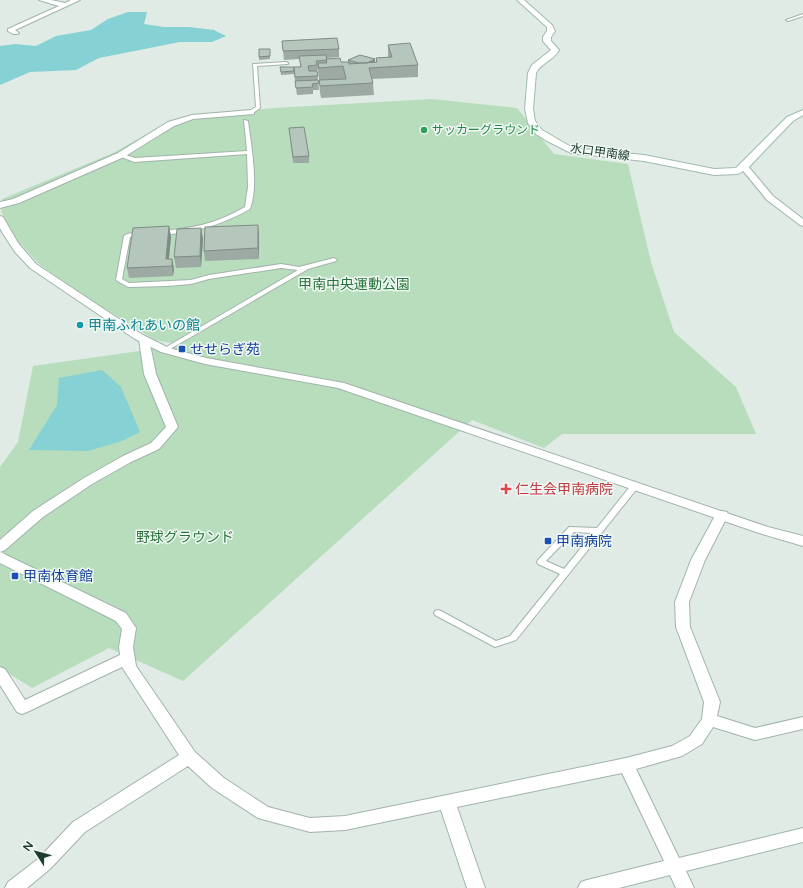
<svg xmlns="http://www.w3.org/2000/svg" width="803" height="888" viewBox="0 0 803 888" font-family="'Varela Round','Noto Sans JP',sans-serif">
<rect width="100%" height="100%" fill="#dfebe4"/>
<path fill="#b7ddbd" d="M432,99L517,108L554,154L628,164L651,262L674,332L736,387L756,434H562L544,448L472,420L183,681L109,648L32,688L0,668V467L18,442L33,366L182,345L155,340L94,302L40,265L15,238L1,211L2,199L113,153L161,126L189,116L274,108Z"/>
<path fill="#85d1d3" d="M128,12H147L144,24L164,27H189L214,30L226,36L212,42H180L99,58L76,70L30,72L0,85V46L16,44L36,46L56,36L91,30L108,19Z
M102,370L121,387L140,432L122,441L88,451L29,450L57,405L59,378Z"/>
<g fill="none" stroke-linecap="round" stroke-linejoin="round">
<defs>
<path id="service" d="M803,14V16L788,21L786,20Z
M286,62L288,63V64L257,66L260,108L253,113H249V111L256,107L253,64Z
M244,120L248,121C251,146 259,185 250,209C227,222 204,230 178,233C172,234 165,235 159,234V232L161,231C195,228 215,224 245,207L248,187L247,154L134,162L119,156V154H123L135,158L247,151Z
M140,232L142,233V235L130,237L122,279L129,283L191,280L209,275L281,264L299,267L334,258L337,260L336,261L308,269L165,352L163,351L162,350L163,349L298,270L281,268L209,279L191,284L167,286L128,287L116,280L124,236L127,234Z
M632,484H635L639,486L516,640L495,647L435,615L434,613L435,611L438,610L441,611L496,641L510,636L560,574L538,564L537,562L538,560L569,527L597,528ZM574,532L593,533L564,569L546,561Z"/>
<path id="minor" d="M39,0H51L65,3L71,0H80L15,30L19,33L17,34H13L8,31V29L59,6Z
M744,164L747,165L773,196L803,219V226L800,225L767,200L740,167Z
M144,336L149,339L156,374L178,427L159,449L131,462L92,484L43,517L5,550L0,552V540L33,511L84,478L123,456L151,443L166,427L144,374L139,339Z
M722,511L727,512L728,515L705,560L689,602L690,627L720,702L717,716L755,728L803,717V729L755,740L713,727L702,744L682,756L636,769L679,858L803,828V842L686,871L694,888H676L670,875L619,888H578L581,882L587,880L664,861L622,773L457,807L485,888H467L441,810L345,830L310,832L258,818L212,788L188,766L85,832L50,869L27,888H5L8,882L38,859L73,822L179,755L122,667L27,712L22,714L17,712L0,685V667L5,669L25,700L120,655L119,647L122,629L116,621L0,563V552L126,613L136,628L133,647L136,666L195,752L224,778L268,807L310,818L345,816L626,758L672,746L690,736L702,719L704,702L676,627L675,602L691,560L717,512Z"/>
<path id="tertiary" d="M251,110H254V114L193,119L174,126L124,157L19,203L0,208V202L13,199L118,153L168,122L192,115Z
M0,216L3,217L18,243L36,264L143,335L169,348L206,358L344,383L768,527L803,536V546L759,533L338,388L205,364L161,352L135,339L30,268L15,252L2,232L0,228Z"/>
<path id="secondary" d="M517,0H524L552,25L555,31L551,37V41L559,50C554,60 541,63 536,73L533,109L535,121L542,130L573,148L644,155L714,169L736,168L787,117L803,110V115L793,121L747,169L738,174L714,175L644,161L571,153L547,141L536,134L528,123L525,109L528,73L532,65L551,50L543,41V37L547,31V27Z"/>
</defs>
<use href="#service" stroke="#a2b3ab" stroke-width="2"/>
<use href="#minor" stroke="#a2b3ab" stroke-width="2"/>
<use href="#tertiary" stroke="#a2b3ab" stroke-width="2"/>
<use href="#secondary" stroke="#a0baae" stroke-width="2"/>
<use href="#service" fill="#fff" fill-rule="evenodd"/>
<use href="#minor" fill="#fff" fill-rule="evenodd"/>
<use href="#tertiary" fill="#fff" fill-rule="evenodd"/>
<use href="#secondary" fill="#fff" fill-rule="evenodd"/>
</g>
<path fill="#9caaa3" d="M282,41L339,49V57L326,58V59L341,62H348V60L376,62V58L388,57V45L418,65V77L372,79L373,83L374,95L321,98L320,92L319,80L344,79L319,80L318,70H317L319,90H313V94L297,95L294,74L281,75L280,67H300V59L284,60Z
M259,49H270V59L259,60Z
M289,128L309,156V163H293Z
M169,226L171,237L169,259H172L174,269L173,276L129,278L127,268Z
M201,228L203,239L201,267L176,268L174,257Z
M259,235V259L205,261L204,251Z"/>
<path fill="#7f8b84" d="M375,59V65L367,63Z
M258,225L259,235V259L258,248Z
M169,226L171,237L168,266L166,259Z
M201,228L203,239L201,267L200,256Z
M172,259L174,269L173,276L172,266Z"/>
<path fill="#b5c6bd" stroke="#7f8b84" d="M337,38L339,49L283,51L282,41Z
M410,43L418,65L369,68L373,83L320,86L319,80L346,79L343,66L319,68L318,63H327L326,59L340,58L341,62H349V64L377,62L376,58L392,57L388,45Z
M259,49H270V56L259,57Z
M326,55L327,60L316,61L317,65L308,66L309,71H317L318,76L295,77L294,67H301L299,56Z
M360,55L375,59L367,63H358L348,60Z
M280,67H294V71L281,72Z
M318,80L319,83L312,84L313,87L296,88L295,81Z
M304,127L309,156L293,157L289,128Z
M258,225V248L204,251L205,227Z
M169,226L166,259H172V266L127,268L133,228Z
M201,228L200,256L174,257L177,229Z"/>
<circle fill="#2e9e5b" stroke="#f0f8f3" stroke-width="1.5" cx="424" cy="130" r="4"/>
<circle fill="#0f9aa8" stroke="#f0f8f3" stroke-width="1.5" cx="80" cy="325" r="4"/>
<g fill="#1a4fb4" stroke="#f0f8f3" stroke-width="1.5">
<rect x="178" y="345" width="8" height="8" rx="2"/>
<rect x="544" y="537" width="8" height="8" rx="2"/>
<rect x="11" y="572" width="8" height="8" rx="2"/>
</g>
<path fill="#e0444e" stroke="#f0f8f3" stroke-width="1.5" d="M504 483h4v4h4v4h-4v4h-4v-4h-4v-4h4z"/>
<g text-anchor="middle" dominant-baseline="central" stroke-width="3" stroke-linejoin="round" paint-order="stroke">
<g font-size="12" fill="#27864d" stroke="#f0f8f3" text-anchor="start">
<text x="432" y="130">サッカーグラウンド</text>
</g>
<g font-size="12" fill="#203c31" stroke="#f0f8f3">
<text transform="translate(600 152) rotate(8)">水口甲南線</text>
</g>
<g font-size="14" fill="#29743c" stroke="#f0f8f3">
<text x="354" y="284">甲南中央運動公園</text>
<text x="185" y="537">野球グラウンド</text>
</g>
<g font-size="14" fill="#0d838f" stroke="#f0f8f3" text-anchor="start">
<text x="88" y="325">甲南ふれあいの館</text>
</g>
<g font-size="14" fill="#164399" stroke="#f0f8f3" text-anchor="start">
<text x="190" y="349">せせらぎ苑</text>
<text x="556" y="541">甲南病院</text>
<text x="23" y="576">甲南体育館</text>
</g>
<g font-size="14" fill="#be3a42" stroke="#f0f8f3" text-anchor="start">
<text x="515" y="489">仁生会甲南病院</text>
</g>
</g>
<g transform="translate(36 852) rotate(306)" stroke="#f0f8f3" stroke-width="3" paint-order="stroke">
<path d="M0-3L7 15L0 10L-7 15Z" fill="#203c31"/>
<text y="-6" font-size="11" font-weight="bold" text-anchor="middle" fill="#203c31">N</text>
</g>
</svg>
